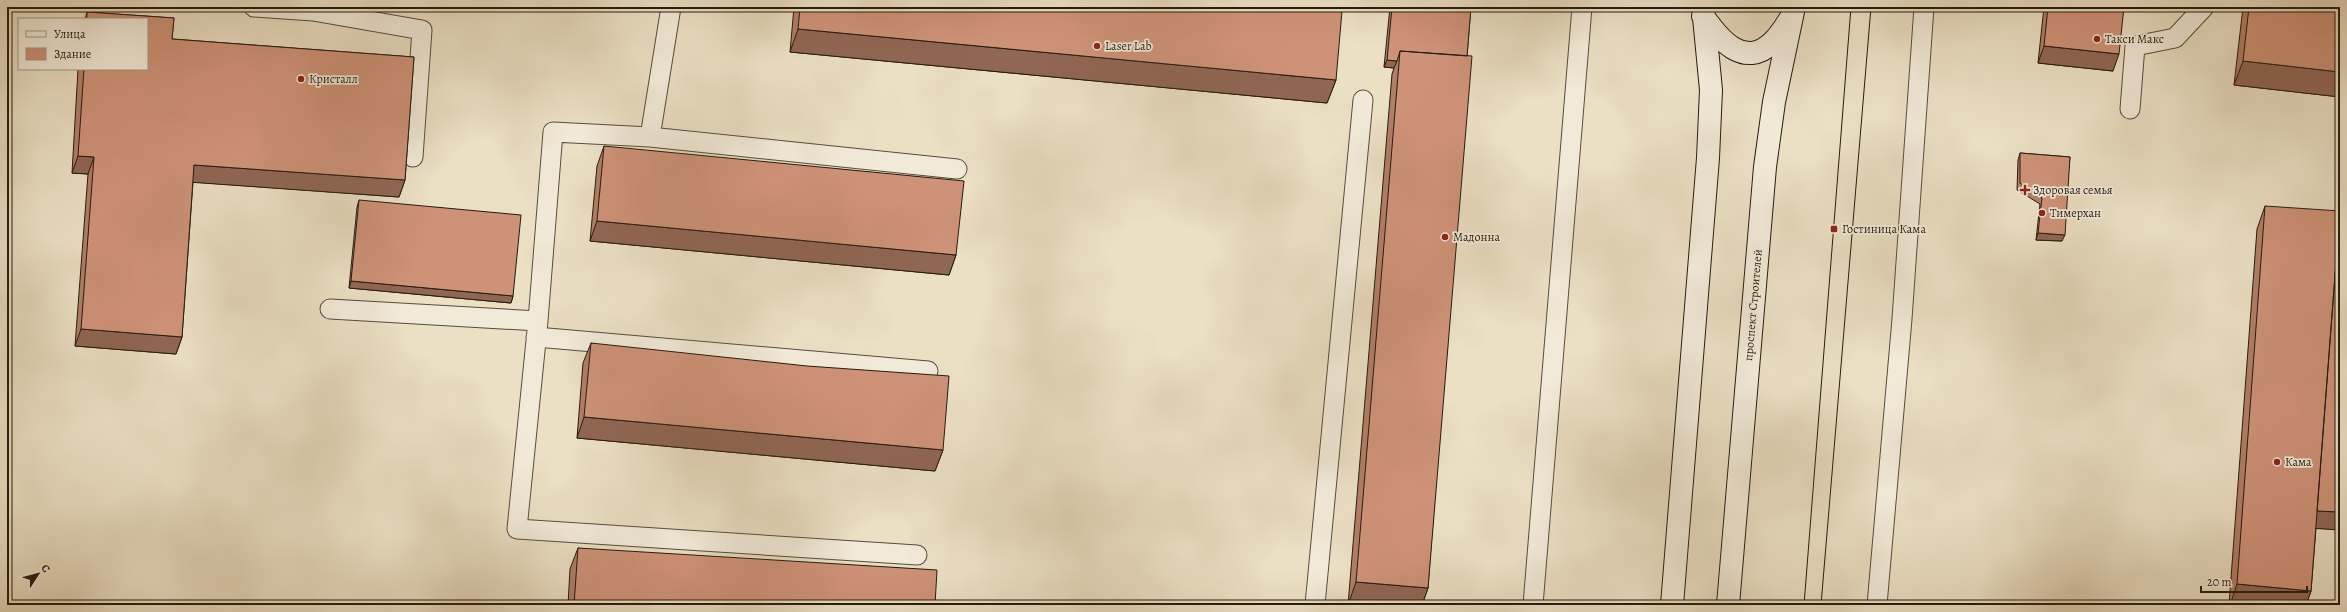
<svg xmlns="http://www.w3.org/2000/svg" width="2347" height="612" viewBox="0 0 2347 612" font-family="Alegreya,serif">
<rect width="100%" height="100%" fill="#ebdfc4"/>
<filter id="stains"><feTurbulence type="fractalNoise" baseFrequency=".005" numOctaves="4"/><feColorMatrix values="0 0 0 0 .2 0 0 0 0 .09 0 0 0 0 .02 0 0 0 .5 -.17"/></filter>
<radialGradient id="worn" r=".72"><stop offset=".6" stop-color="#630" stop-opacity="0"/><stop offset="1" stop-color="#630" stop-opacity=".3"/></radialGradient>
<g fill="none" stroke-linecap="round" stroke-linejoin="round">
<defs>
<path id="lane" d="M254,7L313,11V7
M671,7L650,137L553,132L538,321L517,529L917,555
M313,11L422,30L413,157
M2130,109L2135,46L2175,38L2204,7
M650,137L957,169
M330,309L538,321
M536,337L928,371
M1315,605L1363,100
M1533,605L1582,7
M1877,605L1902,319L1924,7"/>
<path id="secondary" d="M1703,16C1719,39 1744,70 1773,42C1779,36 1785,27 1790,19
M1672,605L1708,158L1711,90L1703,7
M1728,605L1765,167L1774,102L1794,7"/>
</defs>
<use href="#lane" stroke="#574c3c" stroke-width="21"/>
<use href="#secondary" stroke="#261b0f" stroke-width="24"/>
<use href="#lane" stroke="#f2ead9" stroke-width="19"/>
<use href="#secondary" stroke="#f2ead9" stroke-width="22"/>
<path stroke="#261b0f" stroke-width="1" d="M1804,605L1851,7
M1821,605L1871,7"/>
</g>
<path fill="#b17e67" stroke="#261b0f" d="M794,7H1302L1336,80L1327,103L790,52Z
M1390,7H1471L1467,56L1428,588L1422,605H1348L1392,74L1394,68L1384,67Z
M2044,7H2124L2113,71L2038,63Z
M2243,7H2340V97L2234,85Z
M87,12L174,18L172,39L414,57L405,180L399,197L193,182L182,337L176,354L75,346L88,174L72,173L78,69H147V19H85Z
M604,146L956,255L949,275L590,241L597,166Z
M2020,153L2070,157L2062,241L2036,240L2040,204L2017,190L2018,160Z
M359,200L513,296L511,303L349,288L357,207Z
M2265,206L2338,236L2340,530L2316,528L2311,591L2306,605H2229L2257,229Z
M591,343L943,450L935,471L577,438L583,363Z
M578,548L935,605H568L570,569Z"/>
<path fill="#906654" stroke="#261b0f" d="M598,7H637L636,10Z
M798,29L1336,80L1327,103L790,52Z
M2044,46L2119,54L2113,71L2038,63Z
M1387,60L1397,61L1394,68L1384,67Z
M2243,61L2340,72V97L2234,85Z
M78,156L94,157L88,174L72,173Z
M194,165L405,180L399,197L188,182Z
M597,221L956,255L949,275L590,241Z
M2038,233L2065,235L2062,241L2036,240Z
M351,281L513,296L511,303L349,288Z
M81,329L182,337L176,354L75,346Z
M584,417L943,450L935,471L577,438Z
M2315,511L2340,512V530L2309,528Z
M1356,582L1428,588L1422,605H1348Z
M2237,584L2311,591L2306,605H2230Z"/>
<path fill="#ce9278" stroke="#261b0f" d="M800,7H1302L1342,11L1336,80L798,29Z
M1392,7H1471L1467,56L1400,51L1397,61L1387,60Z
M2048,7H2124L2119,54L2044,46Z
M2249,7H2340V72L2243,61Z
M87,12L174,18L172,39L414,57L405,180L194,165L182,337L81,329L94,157L78,156L84,69H147V19H87Z
M1400,51L1472,56L1428,588L1356,582Z
M604,146L964,181L956,255L597,221Z
M2020,153L2070,157L2065,235L2038,233L2042,198L2020,183Z
M359,200L521,215L513,296L351,281Z
M2265,206L2340,211L2311,591L2237,584Z
M2338,236L2340,237V512L2317,511Z
M591,343L807,366L949,376L943,450L584,417Z
M578,548L937,570L935,605H574Z"/>
<g fill="#8f2418" stroke="#f2ead9" stroke-width="1.5">
<circle cx="2097" cy="39" r="4"/>
<circle cx="1097" cy="46" r="4"/>
<circle cx="301" cy="79" r="4"/>
<path d="M2023 184h4v4h4v4h-4v4h-4v-4h-4v-4h4z"/>
<circle cx="2042" cy="213" r="4"/>
<rect x="1830" y="225" width="8" height="8" rx="2"/>
<circle cx="1445" cy="237" r="4"/>
<circle cx="2277" cy="462" r="4"/>
</g>
<g text-anchor="middle" dominant-baseline="central" stroke-width="3.5" stroke-linejoin="round" paint-order="stroke">
<g font-size="12" fill="#261b0f" stroke="#f2ead9" text-anchor="start">
<text x="2105" y="39">Такси Макс</text>
<text x="1105" y="46">Laser Lab</text>
<text x="309" y="79">Кристалл</text>
<text x="2033" y="190">Здоровая семья</text>
<text x="2050" y="213">Тимерхан</text>
<text x="1842" y="229">Гостиница Кама</text>
<text x="1453" y="237">Мадонна</text>
<text x="2285" y="462">Кама</text>
</g>
<g font-size="12" fill="#261b0f" stroke="#f2ead9">
<text transform="translate(1753 305) rotate(-85)">проспект Строителей</text>
</g>
</g>
<rect width="2347" height="612" fill="none" stroke="#ebdfc4" stroke-width="24"/>
<rect x="8" y="8" width="2331" height="596" fill="none" stroke="#261b0f" stroke-width="2"/>
<rect x="12" y="12" width="2323" height="588" fill="none" stroke="#261b0f"/>
<rect x="18" y="18" width="130" height="52" fill="#f2ead9" stroke="#a09788"/>
<rect x="26" y="31" width="20" height="6" fill="#f2ead9" stroke="#a09788"/>
<text x="54" y="38" font-size="12" fill="#261b0f">Улица</text>
<rect x="26" y="48" width="20" height="12" fill="#ce9278" stroke="#a09788"/>
<text x="54" y="58" font-size="12" fill="#261b0f">Здание</text>
<g transform="translate(38 574) rotate(54)" stroke="#f2ead9" stroke-width="3" paint-order="stroke">
<path d="M0-3L7 15L0 10L-7 15Z" fill="#261b0f"/>
<text y="-6" font-size="11" font-weight="bold" text-anchor="middle" fill="#261b0f">С</text>
</g>
<path d="M2201 586v6h106v-6" fill="none" stroke="#261b0f" stroke-width="2"/>
<text x="2207" y="586" font-size="12" fill="#261b0f" stroke="#f2ead9" stroke-width="3" paint-order="stroke">20 m</text>
<rect width="100%" height="100%" filter="url(#stains)"/>
<rect width="100%" height="100%" fill="url(#worn)"/>
</svg>
